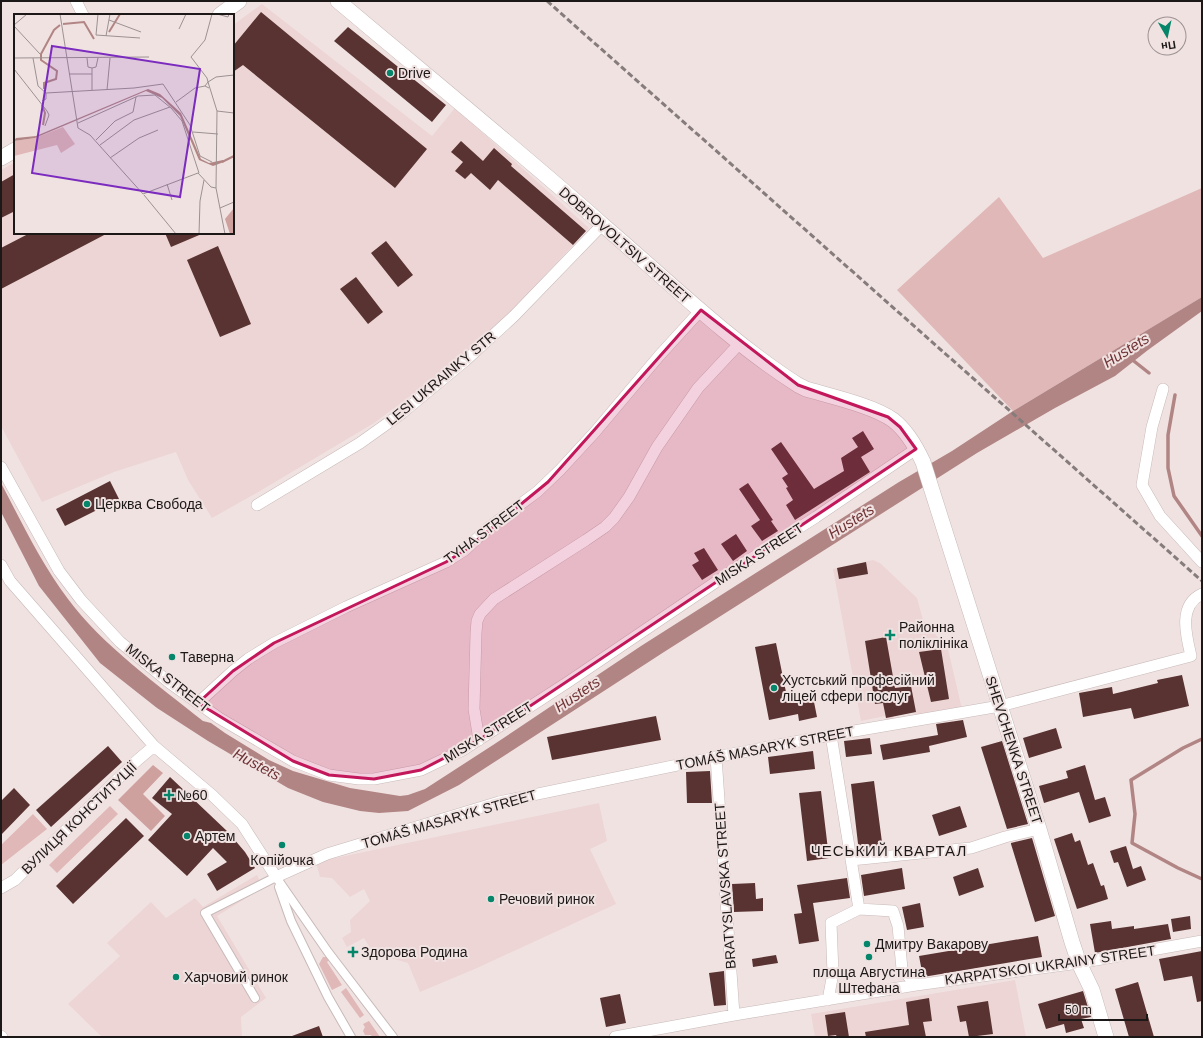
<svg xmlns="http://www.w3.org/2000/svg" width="1203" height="1038" viewBox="0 0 1203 1038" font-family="Helvetica,sans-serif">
<rect width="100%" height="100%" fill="#f1e2e2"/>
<path fill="#ecd5d4" d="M262,4L432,136L455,108L589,228L508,315L436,377L374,423L260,491L212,518L188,480L176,452L114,472L42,502L1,426V170L15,162V233H233V25Z
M873,560L880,563L917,598L923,620L948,649L962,709L916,716L915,712L894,716L892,720H887L885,716L861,721L833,569Z
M599,803L607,841L590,849L616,904L477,968L420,992L408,963L373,953L364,938L347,947L342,938L351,932L350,920L370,901L364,889L350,897L332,878L320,877L316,862Z
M257,875L263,888L217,916L266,998L241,1017L242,1037H102L68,1004L120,956L107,943L151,902L166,918L195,898L203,907Z
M1015,980L1026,1037H815L811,1014Z"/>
<path fill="#dfb8b7" d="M1202,188V297L1013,411L897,290L999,197L1043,258Z
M110,806L118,814L57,873L49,865Z
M33,814L47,829L1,865V845Z
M323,957H329L330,960L327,962L342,985L332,990L319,964Z
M346,988L364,1015L360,1018L341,992Z
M369,1021L380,1037H372L371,1035H365L363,1031L365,1027L363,1024Z"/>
<path fill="#cea09e" d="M153,765L163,773L143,794L165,816L151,831L118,800Z"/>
<path fill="#b18584" d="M1202,297V311L1148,350L1115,376L1055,408L977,453L664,652L459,785L408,811L379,813L360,811L323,802L288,788L208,741L157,708L100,663L39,586L1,512V483C22,523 41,563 68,599C102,645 158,685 203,721L211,723L225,733L269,760L293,771L350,788L400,796L408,795L425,789L493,745L641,646L899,482L952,451L1013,411Z"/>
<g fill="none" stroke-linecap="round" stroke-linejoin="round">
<path stroke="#b18584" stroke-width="3.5" d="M1130,358L1149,373
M1175,395L1168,435V468L1174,496L1202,536
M1202,739L1183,748L1131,780L1135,814L1132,843L1178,868L1202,879"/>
</g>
<path fill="#583332" d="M261,12L427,149L395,188L243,65L233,72V46Z
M348,27L446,105L432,122L334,41Z
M461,141L483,161L494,148L512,164L511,166L586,231L573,245L498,180L490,190L471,173L465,179L455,171L463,162L451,152Z
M15,174V211L1,218V182Z
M30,233H108L1,289V248Z
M165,233H204L171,247Z
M386,241L413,275L398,287L371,253Z
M218,246L251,324L220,337L187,260Z
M356,277L383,312L368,324L340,289Z
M863,431L874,449L861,457L870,472L795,520L786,505L793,500L786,488L788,487L782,478L788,474L771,449L781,442L814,489L844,471L841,458L858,447L852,438Z
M110,481L119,499L65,526L56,509Z
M748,483L773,520L771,521L778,531L762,541L751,526L760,520L739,489Z
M736,534L747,551L733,561L721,544Z
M704,548L718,570L702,580L692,565L699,561L694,553Z
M866,562L868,574L839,579L837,568Z
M886,637L895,688L911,686L916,712L886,718L883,703L875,704L865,641Z
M776,643L788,702L813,697L817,717L799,721L798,714L769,720L755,647Z
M941,649L949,699L931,702L919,652Z
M1182,675L1189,706L1134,719L1131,708L1083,717L1079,693L1112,687L1113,694L1158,683L1157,680Z
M656,716L661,740L552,760L547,737Z
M963,720L967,737L929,746L930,752L883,760L880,745L938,735L936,724Z
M1056,728L1062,748L1029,758L1023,738Z
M870,738L872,754L846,757L844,741Z
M1002,741L1028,824L1007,829L981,747Z
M108,746L122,762L51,827L36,810Z
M813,751L815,769L770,774L768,757Z
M1085,765L1095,800L1105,797L1111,816L1089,823L1079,792L1044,803L1039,786L1068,778L1066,771Z
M710,771L712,803H687L686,772Z
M170,777L228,832L245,852L255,868L217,891L207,874L227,862L213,848L187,876L148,840L172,814L152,798Z
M874,781L883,850L859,852L851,784Z
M14,788L30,805L1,835V801Z
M821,791L829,858L807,861L799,793Z
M960,806L967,827L939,836L932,815Z
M126,818L144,836L73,904L56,886Z
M1072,833L1075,842L1080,840L1088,865L1093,863L1101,886L1104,885L1108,899L1077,909L1054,839Z
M1032,838L1055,916L1035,922L1011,844V843Z
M1126,846L1133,869L1141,866L1146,880L1127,887L1118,862L1114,863L1110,851Z
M902,868L905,889L864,896L861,875Z
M978,868L984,887L959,896L953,877Z
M847,878L850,898L813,903L819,941L799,944L794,914L802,913L797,885Z
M755,883L756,899L763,898V911L734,912L732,884Z
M920,903L924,927L907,930L902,907Z
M1190,916L1191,929L1173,932L1171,919Z
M1111,921L1112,929L1134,926V929L1168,924L1171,939L1095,953L1090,924Z
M1038,936L1042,957L923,977L919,956Z
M1202,951V1001L1197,1002L1192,976L1164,981L1159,959Z
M776,955L778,963L753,967L752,959Z
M724,971L726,1005L714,1006L709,973Z
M1138,982L1154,1037H1129L1115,989Z
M1083,991L1091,1017L1081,1019L1084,1028L1066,1033L1064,1024L1046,1029L1038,1004Z
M620,994L626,1023L606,1027L600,998Z
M929,998L932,1021L923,1022L926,1037H866L865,1032L909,1025L906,1002Z
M988,1001L993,1034L969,1037L966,1021L960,1022L957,1006Z
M845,1012L849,1037H837L836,1035L828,1036L825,1015Z
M319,1026L323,1037H292V1036Z"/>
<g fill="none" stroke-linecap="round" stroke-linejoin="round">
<defs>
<path id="pedestrian" d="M276,877L328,952L393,1037
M279,887L291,921L328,997L351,1037
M255,998L205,913L276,877"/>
<path id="minor" d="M76,1L83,15
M1163,389L1152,427L1142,485L1160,516L1202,562
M1,467L59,571L81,600L120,642L170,683L219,718L293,761L329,775L359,779H374L421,770L463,750L568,682L741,565L816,517L916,449
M257,505L360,443L402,413L466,360L514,316L603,224
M1,565L10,581L154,746L212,795L242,824L276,877L327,854L499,802L716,757L831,735L1000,706L1191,656C1186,635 1178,605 1202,594
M198,703L233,671L248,659L274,643L346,607L446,562L465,550L488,528L537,492L560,470L595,432L659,356L701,310
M831,735L859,909
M479,740L474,709L476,633L477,621L480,614L494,599L586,540L605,527L614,518L629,497L657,447L698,388L740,343
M716,757L734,1015
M851,860L971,848L1005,837L1039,829
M1,888L15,880L133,764L154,746
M828,1000L833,973L831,923L859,909L893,911L898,926L902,969L916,985
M1,1036L2,1037
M615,1037L734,1015L916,985L1079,963L1202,941"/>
<path id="secondary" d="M338,1C427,76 517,149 604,226C666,279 729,341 798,385L806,389C830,396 874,406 893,420C906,430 916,447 923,462L1039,829L1072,942L1079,963L1092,990L1106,1037
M220,15L239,1
M1,158L15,150"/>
</defs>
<use href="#pedestrian" stroke="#c8bab9" stroke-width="10"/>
<use href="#minor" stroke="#c8bab9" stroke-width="12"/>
<use href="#secondary" stroke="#c8bab9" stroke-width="16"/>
<use href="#pedestrian" stroke="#fff" stroke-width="8"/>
<use href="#minor" stroke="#fff" stroke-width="11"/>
<use href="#secondary" stroke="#fff" stroke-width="15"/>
<path stroke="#857c7b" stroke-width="3" stroke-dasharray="6 3" stroke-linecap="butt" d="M547,1L1202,581"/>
</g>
<path fill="#c2185b" fill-opacity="0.2" stroke="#c2185b" stroke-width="3" stroke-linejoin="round" d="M701,310L798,385L888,417L900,427L916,449L479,740L421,770L374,779L329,775L293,761L198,703L233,671L274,643L446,562L465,550L548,482Z"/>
<g fill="#05866a" stroke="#f1e2e2" stroke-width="1.5">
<circle cx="390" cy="73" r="4"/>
<circle cx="87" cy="504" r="4"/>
<path d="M888 629h4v4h4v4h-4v4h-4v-4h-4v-4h4z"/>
<circle cx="172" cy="657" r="4"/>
<circle cx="774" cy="688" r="4"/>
<path d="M167 789h4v4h4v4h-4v4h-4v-4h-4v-4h4z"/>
<circle cx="187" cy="836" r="4"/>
<circle cx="282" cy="845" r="4"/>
<circle cx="491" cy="899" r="4"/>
<circle cx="867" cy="944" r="4"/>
<path d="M351 946h4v4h4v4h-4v4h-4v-4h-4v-4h4z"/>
<circle cx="869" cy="957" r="4"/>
<circle cx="176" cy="977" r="4"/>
</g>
<g text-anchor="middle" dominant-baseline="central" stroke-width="4" stroke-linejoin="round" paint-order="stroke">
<g font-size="14" fill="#1c1817" stroke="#f1e2e2" text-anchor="start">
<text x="398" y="73">Drive</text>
<text x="95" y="504">Церква Свобода</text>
<text x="899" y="627">Районна<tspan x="899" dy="16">поліклініка</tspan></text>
<text x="180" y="657">Таверна</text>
<text x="782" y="680">Хустський професійний<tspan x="782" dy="16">ліцей сфери послуг</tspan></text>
<text x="177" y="795">№60</text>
<text x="195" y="836">Артем</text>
<text x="282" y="860" text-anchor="middle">Копійочка</text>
<text x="499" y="899">Речовий ринок</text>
<text x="875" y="944">Дмитру Вакарову</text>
<text x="361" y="952">Здорова Родина</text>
<text x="869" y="972" text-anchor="middle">площа Августина<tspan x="869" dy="16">Штефана</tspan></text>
<text x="184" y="977">Харчовий ринок</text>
</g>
<g font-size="14" fill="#1c1817" stroke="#f1e2e2">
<text transform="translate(625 245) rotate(41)">DOBROVOLTSIV STREET</text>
<text transform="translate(441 378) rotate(-40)">LESI UKRAINKY STR</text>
<text transform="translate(484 532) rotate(-37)">TYHA STREET</text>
<text transform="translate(759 554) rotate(-33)">MISKA STREET</text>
<text transform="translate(168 678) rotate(38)">MISKA STREET</text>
<text transform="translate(488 732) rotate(-32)">MISKA STREET</text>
<text transform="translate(765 748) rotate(-11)">TOMÁŠ MASARYK STREET</text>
<text transform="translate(1014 750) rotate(72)">SHEVCHENKA STREET</text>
<text transform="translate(79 818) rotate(-44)">ВУЛИЦЯ КОНСТИТУЦІЇ</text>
<text transform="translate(449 819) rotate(-16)">TOMÁŠ MASARYK STREET</text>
<text transform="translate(725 886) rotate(-94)">BRATYSLAVSKA STREET</text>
<text transform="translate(1050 965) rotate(-8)">KARPATSKOI UKRAINY STREET</text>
</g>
<g font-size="15" font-style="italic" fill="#6f3334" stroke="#f1e2e2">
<text transform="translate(1126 350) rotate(-32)">Hustets</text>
<text transform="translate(851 521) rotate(-32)">Hustets</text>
<text transform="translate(577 694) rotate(-34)">Hustets</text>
<text transform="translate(257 764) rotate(28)">Hustets</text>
</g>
<g font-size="15" letter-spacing="1" fill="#1c1817" stroke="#f1e2e2">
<text x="889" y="850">ЧЕСЬКИЙ КВАРТАЛ</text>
</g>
</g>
<g transform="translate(14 14)">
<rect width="220" height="220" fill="#f1e2e2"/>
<path d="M49,113L61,130L47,139L43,131L0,142V127L21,124Z" fill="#dfb8b7"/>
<path d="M220,194V220H216L211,205Z" fill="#cea09e"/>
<path d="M134,75L146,80L167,99L187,145L195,149L209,146L210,148L199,152L185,146L166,102L148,84L132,77L21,124L0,127L2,124L22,122Z" fill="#b18584"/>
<path fill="none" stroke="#b18584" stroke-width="2" d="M49,10L70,8L80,25M95,18L106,0M30,75V69L42,65L43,57L27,46V40L40,16L46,11M28,91L31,99L29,111M208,148L220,142"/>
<path fill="none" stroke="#9c9191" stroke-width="1" d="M46,0L64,114L76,121L129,180L184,159L197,173L202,174M84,0L82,21L126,24M203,0L214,3L215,0M95,6L127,18M0,11L13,0M0,12L26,40M165,15L172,0M92,22L96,0M0,44L135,43M19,44L24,72L32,79M73,44L74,53L78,54L82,53L84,44M78,54V76M0,55L33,97L35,101L31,112M55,60H78M191,72L194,68L193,64L177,43L191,26L198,0M93,76L96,44M28,87L32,85V79L120,74L149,70L176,111L186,142L198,148M162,88L181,74L191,72L195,74M203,97L220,99M64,109L124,82L141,81L157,94L168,107L185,159M179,118L204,120M82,126L101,107L119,98L122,83M86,131L120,106L156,93M96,144L125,124L144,116M153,170L158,186M130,181L162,220M206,194L220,188M185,220L186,187L190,166M211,220L202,174L203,97L194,68L202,63L220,61"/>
<path fill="#7b2cbf" fill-opacity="0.15" stroke="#7b2cbf" stroke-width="2" d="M38,32L186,55L166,183L18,159Z"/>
<rect width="220" height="220" fill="none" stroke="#1c1817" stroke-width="2"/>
</g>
<rect width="1203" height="1038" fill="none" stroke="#1c1817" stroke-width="4"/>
<g transform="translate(1167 36) rotate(171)"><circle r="19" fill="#f1e2e2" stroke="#9c9191"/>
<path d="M0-3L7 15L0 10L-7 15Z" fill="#05866a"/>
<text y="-6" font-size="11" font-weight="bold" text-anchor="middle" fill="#1c1817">Пн</text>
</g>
<path d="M1059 1014v6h88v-6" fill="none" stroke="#1c1817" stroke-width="2"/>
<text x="1065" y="1014" font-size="12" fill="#1c1817" stroke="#f1e2e2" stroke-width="3" paint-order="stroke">50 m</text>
</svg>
